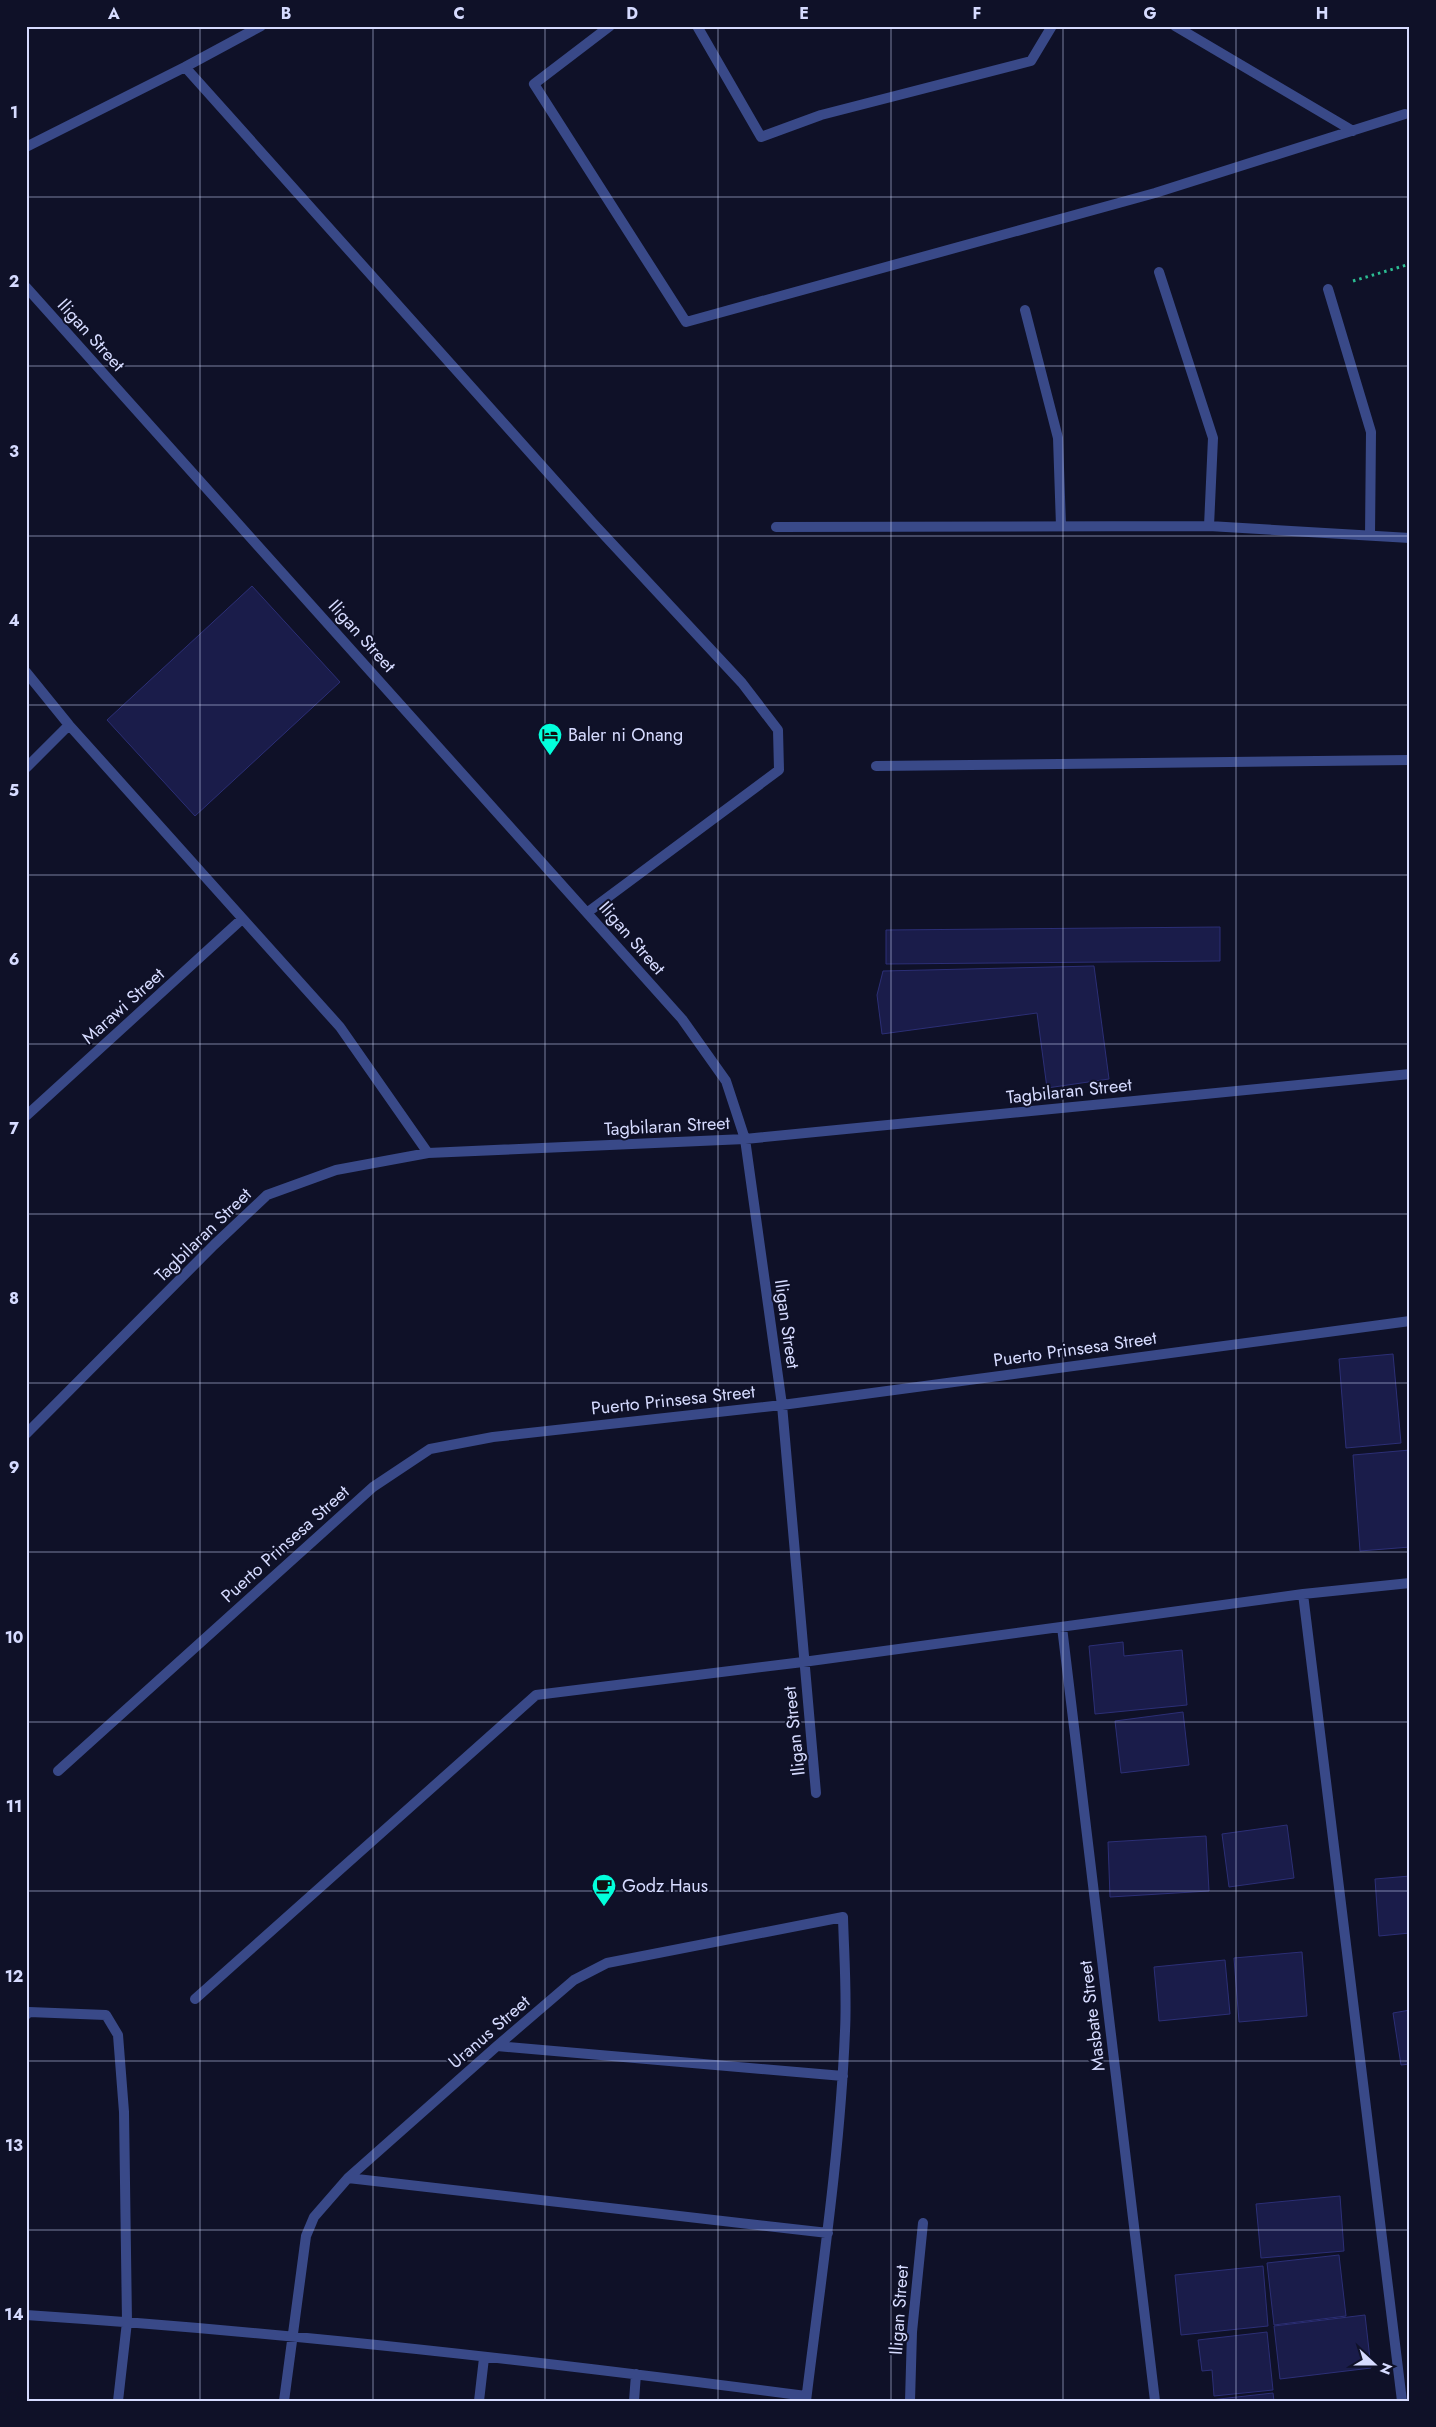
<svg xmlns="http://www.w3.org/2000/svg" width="1436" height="2427" viewBox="0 0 1436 2427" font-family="Jost,sans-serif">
<rect width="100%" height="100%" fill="#0f1128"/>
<path fill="#1a1c4a" stroke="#2c2f76" d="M252,586L340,682L195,816L107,720Z
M1220,927V961L886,964V930Z
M1094,966L1109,1079L1047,1088L1037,1013L882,1034L877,995L883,971Z
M1393,1354L1401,1443L1346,1448L1339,1359Z
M1410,1450V1547L1360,1551L1353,1455Z
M1123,1642L1124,1656L1182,1650L1187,1705L1095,1714L1089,1646Z
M1183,1712L1189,1765L1121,1773L1115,1721Z
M1287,1825L1294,1878L1229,1887L1222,1834Z
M1206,1836L1209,1891L1110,1897L1108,1842Z
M1410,1876V1933L1379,1936L1375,1879Z
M1302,1952L1307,2016L1239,2022L1234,1958Z
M1225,1960L1230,2014L1159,2021L1154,1967Z
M1410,2010V2064L1401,2065L1393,2013Z
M1340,2196L1344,2251L1261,2258L1256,2204Z
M1339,2255L1346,2316L1274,2325L1267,2263Z
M1263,2266L1268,2326L1181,2335L1175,2275Z
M1365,2315L1371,2368L1280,2379L1274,2326Z
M1267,2332L1273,2390L1214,2396L1212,2370L1202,2371L1198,2340Z
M1273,2393L1274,2401H1210V2400Z"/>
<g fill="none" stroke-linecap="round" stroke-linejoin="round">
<path stroke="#2cbd92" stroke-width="3" stroke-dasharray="2.5 4" stroke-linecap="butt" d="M1353,281L1410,264"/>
<path stroke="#394988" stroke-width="10" d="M610,26L534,84L686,322L1155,193L1405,114
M697,26L761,137L821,115L1031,61L1052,26
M1175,26L1353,131
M185,67L592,522L742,683L778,730L779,770L588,912
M26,147L185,67L261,26
M1159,272L1213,438L1209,526
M26,287L682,1019L726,1081L745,1139L782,1405L816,1793
M1328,289L1371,432L1370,536
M1025,310L1058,438L1061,526
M776,527L1209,526L1410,538
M26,672L69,725L340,1027L428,1153
M876,766L1410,760
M26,768L69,725
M26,1116L242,919
M26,1434L214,1245L267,1195L336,1170L428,1153L745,1139L1410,1074
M1303,1594L1402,2401
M1062,1627L1155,2401
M58,1771L373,1487L430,1449L493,1437L782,1405L1410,1321
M195,1999L536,1695L803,1662L1303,1594L1410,1583
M26,2015L29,2012L106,2015L118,2035L124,2112L127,2322L118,2401
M497,2046L843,2076
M348,2178L828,2233
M26,2315C287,2332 547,2362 806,2396
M284,2401L306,2236L314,2217L348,2178L497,2046L574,1980L607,1963L843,1917C844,1955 847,1993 845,2031C840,2155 821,2278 806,2401
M479,2401L484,2358
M634,2401L636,2374
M910,2401L912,2332L923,2223"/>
</g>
<path fill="none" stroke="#d6dbff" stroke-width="1" stroke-opacity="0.55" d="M200,26V2401M373,26V2401M545,26V2401M718,26V2401M891,26V2401M1063,26V2401M1236,26V2401M26,197H1410M26,366H1410M26,536H1410M26,705H1410M26,875H1410M26,1044H1410M26,1214H1410M26,1383H1410M26,1552H1410M26,1722H1410M26,1891H1410M26,2061H1410M26,2230H1410"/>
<defs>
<symbol id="hotel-pin" viewBox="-11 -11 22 30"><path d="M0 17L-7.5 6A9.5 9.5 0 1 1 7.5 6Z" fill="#02ffdb" stroke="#0f1128"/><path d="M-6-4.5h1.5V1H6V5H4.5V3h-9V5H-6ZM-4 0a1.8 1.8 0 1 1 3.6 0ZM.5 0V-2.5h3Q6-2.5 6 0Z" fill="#111"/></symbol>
<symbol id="cafe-pin" viewBox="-11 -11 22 30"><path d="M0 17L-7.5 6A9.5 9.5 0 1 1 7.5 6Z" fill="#02ffdb" stroke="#0f1128"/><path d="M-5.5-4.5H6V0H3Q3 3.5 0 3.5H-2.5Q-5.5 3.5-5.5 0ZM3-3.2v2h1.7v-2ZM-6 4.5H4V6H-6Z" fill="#111"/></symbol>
</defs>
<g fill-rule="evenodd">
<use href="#hotel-pin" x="536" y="721" width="28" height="38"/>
<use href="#cafe-pin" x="590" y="1872" width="28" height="38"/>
</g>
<g text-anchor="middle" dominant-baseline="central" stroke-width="4" stroke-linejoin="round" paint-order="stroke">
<g font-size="18" fill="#d6dbff" stroke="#0f1128">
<text transform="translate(91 335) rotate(48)">Iligan Street</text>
<text transform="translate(362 636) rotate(48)">Iligan Street</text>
<text transform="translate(632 938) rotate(49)">Iligan Street</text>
<text transform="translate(123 1006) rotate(-42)">Marawi Street</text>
<text transform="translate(1069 1091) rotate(-6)">Tagbilaran Street</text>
<text transform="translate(667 1126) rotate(-3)">Tagbilaran Street</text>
<text transform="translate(203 1235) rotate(-44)">Tagbilaran Street</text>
<text transform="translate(787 1324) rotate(82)">Iligan Street</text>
<text transform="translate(1075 1349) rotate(-8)">Puerto Prinsesa Street</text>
<text transform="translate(673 1400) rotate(-6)">Puerto Prinsesa Street</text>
<text transform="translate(285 1544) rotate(-42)">Puerto Prinsesa Street</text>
<text transform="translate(794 1731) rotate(-96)">Iligan Street</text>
<text transform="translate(1092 2016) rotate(-97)">Masbate Street</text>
<text transform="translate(489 2032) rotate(-41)">Uranus Street</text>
<text transform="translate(899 2310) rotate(-86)">Iligan Street</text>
</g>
<g font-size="18" fill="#d6dbff" stroke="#0f1128" text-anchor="start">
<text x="568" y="735">Baler ni Onang</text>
<text x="622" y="1886">Godz Haus</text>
</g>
</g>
<rect width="1436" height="2427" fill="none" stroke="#0f1128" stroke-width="55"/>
<g transform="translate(1374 2364) rotate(111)" stroke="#0f1128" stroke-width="4" paint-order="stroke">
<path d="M0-4L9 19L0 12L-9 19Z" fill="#d6dbff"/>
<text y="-8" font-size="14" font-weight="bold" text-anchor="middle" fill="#d6dbff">N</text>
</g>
<rect x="28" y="28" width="1380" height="2372" fill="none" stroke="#d6dbff" stroke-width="2"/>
<g font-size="16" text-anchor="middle" font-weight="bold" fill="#d6dbff">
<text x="114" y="19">A</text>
<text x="286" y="19">B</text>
<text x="459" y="19">C</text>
<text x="632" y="19">D</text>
<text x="804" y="19">E</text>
<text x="977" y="19">F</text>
<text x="1150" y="19">G</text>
<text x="1322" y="19">H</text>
<text x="14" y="118">1</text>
<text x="14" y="287">2</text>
<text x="14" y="457">3</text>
<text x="14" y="626">4</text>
<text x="14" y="796">5</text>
<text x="14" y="965">6</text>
<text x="14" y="1134">7</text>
<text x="14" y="1304">8</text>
<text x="14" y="1473">9</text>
<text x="14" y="1643">10</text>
<text x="14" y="1812">11</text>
<text x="14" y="1982">12</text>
<text x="14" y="2151">13</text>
<text x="14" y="2320">14</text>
</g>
</svg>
